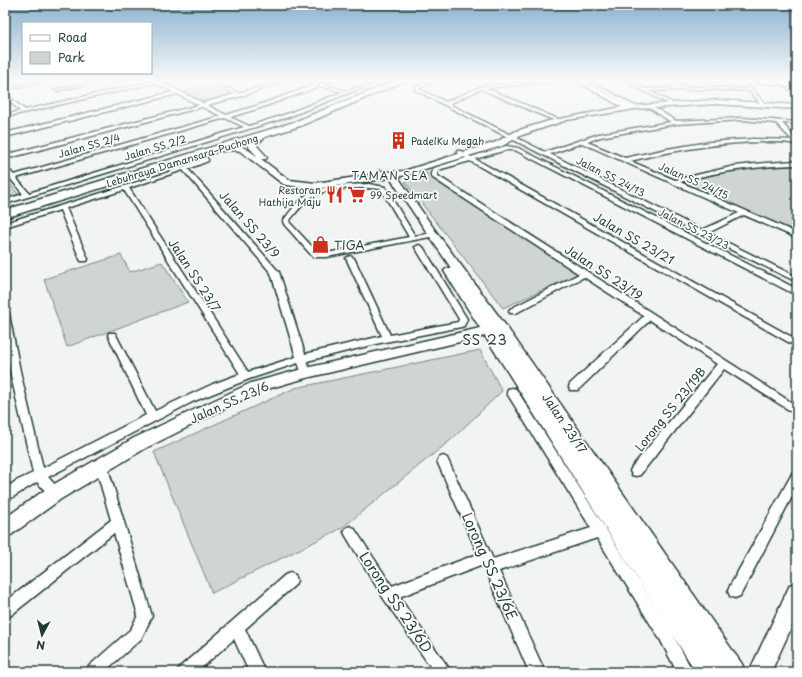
<svg xmlns="http://www.w3.org/2000/svg" width="802" height="677" viewBox="0 0 802 677" font-family="'Playpen Sans',sans-serif">
<rect width="100%" height="100%" fill="#f2f3f3"/>
<filter id="ink" filterUnits="userSpaceOnUse"><feTurbulence type="fractalNoise" baseFrequency=".025" numOctaves="2"/><feDisplacementMap in="SourceGraphic" scale="8" xChannelSelector="R" yChannelSelector="G"/><feConvolveMatrix kernelMatrix="1 2 1 2 8 2 1 2 1" color-interpolation-filters="sRGB"/></filter>
<g filter="url(#ink)">
<path fill="#ced5d3" stroke="#768984" d="M668,81H740L748,90L681,87Z
M214,84L236,94L206,102L184,91Z
M787,165H797V234L681,183L733,169Z
M425,172L578,274L503,308L405,182Z
M5,178L19,195L5,199Z
M121,255L130,272L162,262L188,302L67,347L44,279Z
M480,350L502,391L452,439L342,528L212,593L154,452L295,388Z"/>
<g fill="none" stroke-linecap="round" stroke-linejoin="round">
<defs>
<path id="street" d="M41,81H47L5,90V88Z
M98,81H104L56,91L54,90Z
M153,81H159L203,103L235,94L208,81H212L239,93L280,81H285L242,96L207,105L226,115L256,106L315,85L303,82L302,81L319,84L333,81L324,85L348,91L374,81H379L288,117L5,204V200L23,194L5,172V166L14,175L221,116L202,107L5,159V155L199,105L177,94L5,137V133L173,92L155,83L5,117V115L20,111L5,97V94L25,110ZM320,86L343,92L284,115L249,126L230,117L260,108ZM225,118L244,127L29,193L16,178Z
M430,81H435L420,88L419,89L446,102L482,86L554,81L552,82L486,88L560,120V122H558L481,89L449,104L545,152L599,134L671,122L648,107L650,105L676,121L742,118L797,122V124L782,123L797,140V145C789,141 776,142 767,142C720,142 675,150 630,161L675,180L735,166L766,163L797,161V165C757,166 718,171 680,182L797,233V238L744,215L708,233L797,277V282L699,234L415,90L417,86ZM742,120L776,123L792,140L753,139L710,142L667,149L625,158L587,142L600,137L675,124ZM582,143L739,213L702,230L550,154Z
M586,81H590L637,107L633,108Z
M624,81H628L645,89L677,88L664,81H668L683,87H706L748,89L747,87L749,86L766,105L762,106L750,91L706,89L649,91L675,104L673,106Z
M743,81H784L797,83V85H789L797,93V96L784,85Z
M506,146L518,148L797,289V295L794,294L515,150H506L475,159L797,340V347L470,161L438,170L437,173L438,176L797,406V415L724,369L640,475L636,476L632,475L630,471L632,467L717,364L650,320L578,390H570L569,387L570,384L644,316L584,277L516,313H510L509,311L510,309L579,274L433,178L431,173L434,168L466,158L457,153V151H461L471,157Z
M206,158L208,159V161L188,169L279,272L305,354L382,336L346,258L350,256L354,258L390,335L458,322L459,319L415,247L419,245L423,247L467,319L464,326L461,327L380,343L307,361L311,373L309,376H303L298,363L249,379L192,402L48,477L59,489L61,493L59,497L55,498L51,497L37,482L5,502V489L16,481L33,473L10,371L5,340V311L9,314L20,371L43,468L146,415L108,335L109,333H115L116,335L155,411L213,384L240,374L124,190L66,208L88,259L87,261H81L80,259L60,210L5,227V223L166,173ZM183,170L271,273L296,357L248,372L129,188Z
M369,184L385,187L415,236L433,233L437,235L435,236L327,257H313L284,224L283,221C290,212 298,200 308,194C323,185 352,185 369,184ZM369,188L381,189L409,237L327,253H318L290,223L289,221C296,213 302,204 310,198C323,188 353,188 369,188Z
M512,388L516,389L604,526L605,527L607,531L671,631L693,672H677L661,641L597,538L499,571L545,672H529L483,565L399,597L448,667L451,672H434L384,599L346,536L344,532L346,528L350,526L354,528L392,586L478,554L437,461L439,458L443,456L447,458L493,559L591,528L508,395L507,392L508,389Z
M101,460L105,461L107,465L152,616L141,639L104,672H85L88,667L131,629L138,615L114,533L10,616L5,618V602L111,520L95,465L97,461Z
M797,471V487L740,596L735,598L730,596L728,591L730,586L793,472Z
M290,573L295,575L297,580L295,585L245,629L265,672H249L234,639L197,672H177L180,667L285,575Z"/>
<path id="secondary" d="M577,81H584L630,106L716,100L797,105V109L716,104L635,109L567,120L522,135L502,146L398,177L437,233L506,326L742,664L745,672H721L718,668L720,672H696L485,336L306,378L260,391L146,448L61,499L11,535L5,538V518L49,487L134,438L251,383L306,368L480,328L444,271L446,269L451,268L390,178L315,189L286,185L283,184L240,151C232,148 222,154 215,149L216,147C236,143 243,145 258,157L249,147V143L258,134H264V138L257,144V146L267,157L266,159H261L289,180L315,183L378,174V171L392,172L404,171L496,142L516,131L549,121L622,107Z
M790,81H796L797,86Z
M797,582V615L771,672H749L790,585Z"/>
<path id="highway" d="M395,81H405L300,126L5,218V210L294,122Z"/>
</defs>
<use href="#street" stroke="#1f3d34" stroke-width="3"/>
<use href="#secondary" stroke="#1f3d34" stroke-width="3"/>
<use href="#highway" stroke="#1f3d34" stroke-width="3"/>
<use href="#street" fill="#fff" fill-rule="evenodd"/>
<use href="#secondary" fill="#fff" fill-rule="evenodd"/>
<use href="#highway" fill="#fff" fill-rule="evenodd"/>
</g>
</g>
<linearGradient id="sky" x2="0" y2="1"><stop stop-color="#8bb1cf"/><stop offset="0.46" stop-color="#f9fafa"/><stop offset="1" stop-color="#f9fafa" stop-opacity="0"/></linearGradient>
<rect width="802" height="175" fill="url(#sky)"/>
<defs>
<symbol id="building-bare" viewBox="-9 -9 18 18"><path d="M-4-6H4V6H1V3H-1V6H-4ZM-2.5-4.3h1.7v1.8h-1.7ZM.8-4.3h1.7v1.8H.8ZM-2.5-1h1.7V.8h-1.7ZM.8-1h1.7V.8H.8Z" fill="#c8321e" stroke="#fff" stroke-width="2.5" paint-order="stroke"/></symbol>
<symbol id="supermarket-bare" viewBox="-9 -9 18 18"><path d="M-6-5.5h2.5l.6 2H6L4.5 2H-2.5L-4.4-4H-6ZM-1.5 3.2a1.3 1.3 0 1 0 .1 0ZM3 3.2a1.3 1.3 0 1 0 .1 0Z" fill="#c8321e" stroke="#fff" stroke-width="2.5" paint-order="stroke"/></symbol>
<symbol id="restaurant-bare" viewBox="-9 -9 18 18"><path d="M-5-6h1v4h1v-4h1v4h1v-4h1v5L-1.5 .5V6h-2V.5L-5-1ZM5-6V6H3V1.5H1.5Q1.5-4 5-6Z" fill="#c8321e" stroke="#fff" stroke-width="2.5" paint-order="stroke"/></symbol>
<symbol id="shop-bare" viewBox="-9 -9 18 18"><path d="M-5-2.5h2.3a2.7 3.5 0 0 1 5.4 0H5L5.5 6h-11ZM-1.5-2.5h3a1.5 2.3 0 0 0-3 0Z" fill="#c8321e" stroke="#fff" stroke-width="2.5" paint-order="stroke"/></symbol>
</defs>
<g fill-rule="evenodd">
<use href="#building-bare" x="386" y="128" width="25" height="25"/>
<use href="#supermarket-bare" x="344" y="182" width="25" height="25"/>
<use href="#restaurant-bare" x="322" y="182" width="25" height="25"/>
<use href="#shop-bare" x="308" y="232" width="25" height="25"/>
</g>
<g text-anchor="middle" dominant-baseline="central" stroke-width="3.5" stroke-linejoin="round" paint-order="stroke">
<g font-size="10" fill="#1f3d34" stroke="#fff" text-anchor="start">
<text x="411" y="140">PadelKu Megah</text>
<text x="321" y="189" text-anchor="end">Restoran<tspan x="321" dy="12">Hathija Maju</tspan></text>
<text x="370" y="194">99 Speedmart</text>
</g>
<g font-size="10" fill="#1f3d34" stroke="#fff">
<text transform="translate(89 145) rotate(-16)">Jalan SS 2/4</text>
<text transform="translate(155 147) rotate(-17)">Jalan SS 2/2</text>
<text transform="translate(182 160) rotate(-17)">Lebuhraya Damansara–Puchong</text>
<text transform="translate(611 176) rotate(27)">Jalan SS 24/13</text>
<text transform="translate(694 180) rotate(24)">Jalan SS 24/15</text>
<text transform="translate(694 228) rotate(27)">Jalan SS 23/23</text>
</g>
<g font-size="11" letter-spacing="1" fill="#1f3d34" stroke="#fff">
<text x="390" y="175">TAMAN SEA</text>
</g>
<g font-size="12" fill="#1f3d34" stroke="#fff">
<text transform="translate(250 224) rotate(49)">Jalan SS 23/9</text>
<text transform="translate(634 238) rotate(30)">Jalan SS 23/21</text>
<text transform="translate(604 272) rotate(33)">Jalan SS 23/19</text>
<text transform="translate(195 275) rotate(57)">Jalan SS 23/7</text>
<text transform="translate(229 402) rotate(-24)">Jalan SS 23/6</text>
<text transform="translate(670 409) rotate(-51)">Lorong SS 23/19B</text>
<text transform="translate(565 423) rotate(56)">Jalan 23/17</text>
</g>
<g font-size="12" fill="#1f3d34" stroke="#fff" text-anchor="start">
<text x="334" y="245">TIGA</text>
</g>
<g font-size="14" letter-spacing="1" fill="#1f3d34" stroke="#fff">
<text x="485" y="339">SS 23</text>
</g>
<g font-size="14" fill="#1f3d34" stroke="#fff">
<text transform="translate(490 566) rotate(66)">Lorong SS 23/6E</text>
<text transform="translate(396 602) rotate(56)">Lorong SS 23/6D</text>
</g>
</g>
<rect width="802" height="677" fill="none" stroke="#fff" stroke-width="20"/>
<rect x="10" y="10" width="782" height="657" fill="none" stroke="#1f3d34" stroke-width="1.5" filter="url(#ink)"/>
<rect x="22" y="22" width="130" height="52" fill="#ffffff" stroke="#a5b1ae"/>
<rect x="30" y="35" width="20" height="6" fill="#ffffff" stroke="#a5b1ae"/>
<text x="58" y="42" font-size="12" fill="#1f3d34">Road</text>
<rect x="30" y="52" width="20" height="12" fill="#ced5d3" stroke="#a5b1ae"/>
<text x="58" y="62" font-size="12" fill="#1f3d34">Park</text>
<g transform="translate(42 635) rotate(187)" stroke="#ffffff" stroke-width="3" paint-order="stroke">
<path d="M0-3L7 15L0 10L-7 15Z" fill="#1f3d34"/>
<text y="-6" font-size="11" font-weight="bold" text-anchor="middle" fill="#1f3d34">N</text>
</g>
</svg>
